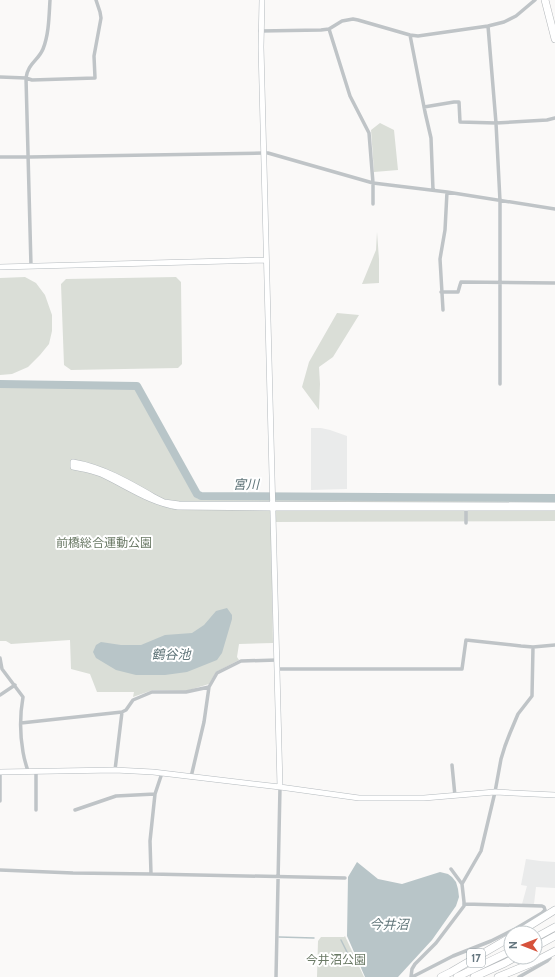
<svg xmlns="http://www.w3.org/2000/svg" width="555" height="977" viewBox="0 0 555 977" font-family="Cabin,'Noto Sans JP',sans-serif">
<rect width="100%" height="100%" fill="#faf9f8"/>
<path fill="#eaebeb" d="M311,428H321L330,430L347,436V489L311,490Z
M526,859L540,861L555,862V888L536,887L534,904H522L527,886L521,885Z"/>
<path fill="#daded7" d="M380,123L394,130L398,170L374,172L371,130Z
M377,232L379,259V283L362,284L376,250Z
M25,277L36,283L45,295L52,315V331L49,344L40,355L28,367L12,374L0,375V278Z
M176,277L181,282L182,364L178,368L71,370L64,365L61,284L66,279Z
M337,313L359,315L333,357L319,367L320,384L319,410L302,387L309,362Z
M0,387H136L198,499H270L555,500V521L271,522L273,643L239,644L237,657L239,660L216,672L209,684L186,691L153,690L133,697L134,692H97L90,674L71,669L70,640L11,644L6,641H0Z
M345,936L364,977H317L318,941L321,937H344Z"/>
<path fill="#b8c5c8" d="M227,608L232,615V619L222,653L217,660L187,672L165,675H136L116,670L96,658L93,652L96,645L101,642L121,645H141L165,635L192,633L204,625L216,611Z
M357,862L378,879L402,884L440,872L448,874L452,877L456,882L458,889L459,897L456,906L432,940L398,977H365L347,936L348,877Z"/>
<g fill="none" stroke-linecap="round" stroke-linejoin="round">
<path stroke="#b8c5c8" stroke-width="1.5" d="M279,937L314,938
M341,940L350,958H352"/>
<path stroke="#b8c5c8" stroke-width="8" d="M0,384L137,386L197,494L201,496L555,498"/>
<defs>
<path id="secondary" d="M262,0L261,47L280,787
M0,267L266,260
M555,505L179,504L164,502L156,498C130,483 103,467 73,462V467C83,469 92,470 101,474C127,486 150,503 178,507L273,508H555
M0,772L115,770L153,772L280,787L359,798H424L495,792L555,795"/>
<path id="highway" d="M545,0L555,39
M518,933L555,910
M535,938L555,927
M535,947L555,936
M441,977L451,972L511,937
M457,977L511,951
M474,977L505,963L516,957
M498,977L532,963L555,951"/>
</defs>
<use href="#secondary" stroke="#b4babe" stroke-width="6"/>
<use href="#highway" stroke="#b5b9bc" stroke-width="8"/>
<path stroke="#bfc4c7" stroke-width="3.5" d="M488,26L496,123L500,201V384
M329,29L350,96L369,133L373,183V204
M260,31L321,30L329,29L342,21L353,19L358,20L410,35L418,36L488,26L504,22L516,16L535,0
M410,35L425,112L431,138L433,190
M0,77L26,78L32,80L95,78L94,56L101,18L100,12L96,0
M424,107L454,102H459L460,122L496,123L547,120L555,118
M0,157H29L264,153H268L373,183L447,192L555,209
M31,266L26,78C28,63 38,61 43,49C49,34 49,16 50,0
M441,292H458L460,285L461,282L555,283
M443,310L440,259L445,230L447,192
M466,523V506
M466,640L521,646L533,647L555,645
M0,658L2,669L23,697C20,714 20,735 23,752C24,758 26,765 28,771
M277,669H462L466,640
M0,695L15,685
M21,723L122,712L126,710L133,700L152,692H186L209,687
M452,765L455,796
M115,770L122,712
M191,777L204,722L209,687L217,673L241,661L277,660
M0,801V772
M36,810V771
M75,810L116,796L155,794L162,773
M451,869L462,884
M0,870L73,873L151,874L345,878
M151,874L150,841L155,794
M276,977L280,787
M411,977L412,969L415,964L436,943L464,906V902L462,884L481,851L495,792L501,759L505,746L510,733L518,714L532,696L533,647
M412,977L453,956L491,941L515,929L542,913L545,910L544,907L542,906L465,904
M519,977L547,961L550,958V956L548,954"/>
<use href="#secondary" stroke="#fff" stroke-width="5"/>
<use href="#highway" stroke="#fff" stroke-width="7"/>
</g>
<g text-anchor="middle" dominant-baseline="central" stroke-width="4" stroke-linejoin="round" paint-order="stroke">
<rect fill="#fff" stroke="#94a0a6" stroke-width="1" x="467" y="949" width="18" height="18" rx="3"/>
<g font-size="11" font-weight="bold" fill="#667780">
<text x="476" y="958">17</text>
</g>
<g font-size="12" fill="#6a7965" stroke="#fff">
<text x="104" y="542">前橋総合運動公園</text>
<text x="336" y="959">今井沼公園</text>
</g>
<g font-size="13" font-style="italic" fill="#61767a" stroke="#fff">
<text x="246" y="484">宮川</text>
<text x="171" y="654">鶴谷池</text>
<text x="389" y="924">今井沼</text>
</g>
</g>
<g transform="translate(523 945) rotate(270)"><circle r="19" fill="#ffffff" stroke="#c2c9cc"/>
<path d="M0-3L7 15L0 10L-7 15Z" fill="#d6523b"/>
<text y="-6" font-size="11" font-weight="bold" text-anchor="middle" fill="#667780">N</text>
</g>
</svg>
